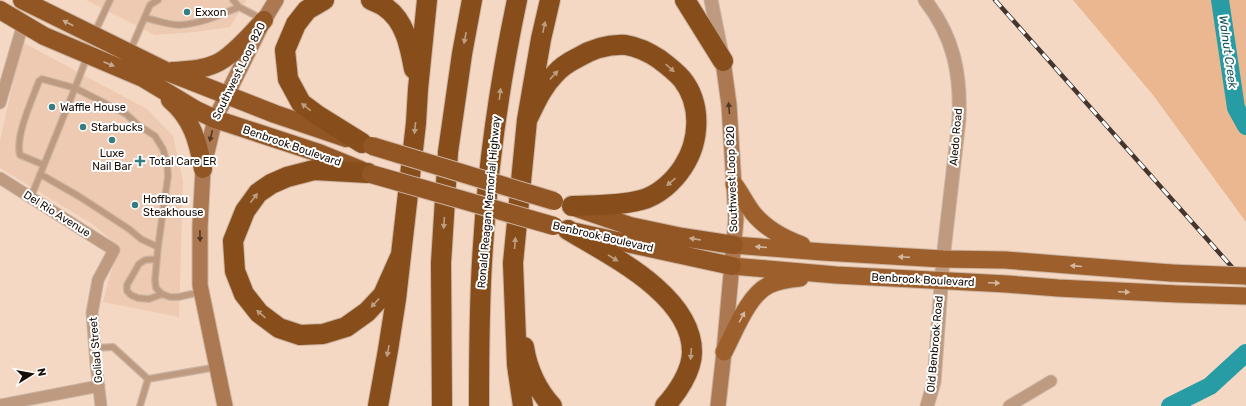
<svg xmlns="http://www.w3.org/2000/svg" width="1246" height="406" viewBox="0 0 1246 406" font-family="Rubik,sans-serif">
<rect width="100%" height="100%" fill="#f4d8c4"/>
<path fill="#edcab1" d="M86,0H246L230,27L195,32L155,35Z
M22,42L147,109L173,136L183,181L179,317L103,302L118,246L94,225L0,168V141Z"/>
<path fill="#ebb790" d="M1073,0H1246V222L1153,95Z"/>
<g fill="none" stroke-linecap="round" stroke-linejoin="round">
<path stroke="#289ca4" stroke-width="18" d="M1220,0L1236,108L1246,126
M1170,406L1210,386L1246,353"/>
<defs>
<path id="service" d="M233,0L239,7L262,19
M145,18C156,20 168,25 179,25C200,24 220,15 239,7
M94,34L110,0
M130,51L150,5L158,0
M87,57L75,88L126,114L138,125L155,136L163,149L167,163L168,176L158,247L155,280L156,288L162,294L170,297H178L201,292
M40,174L80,197L129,229L141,239L158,247
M31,197L44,165L75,88L42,79L39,81C32,100 15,136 20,155L44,165
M157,259L145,260L139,264L127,285V291L131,295L138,298L149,299L162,294
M94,348L113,347L148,379L217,367
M140,406L148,379"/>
<path id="minor" d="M0,103L23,24
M0,178L114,250L98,280L92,313L96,364L101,406
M0,405L99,386
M1009,406L1051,381"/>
<path id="tertiary" d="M711,0L721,50
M925,0C954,37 961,74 959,120L943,259L934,382L927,406"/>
<path id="secondary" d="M225,406L200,285V227L203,169L215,119L264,20L276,0
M718,406L724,352L736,219L729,105L723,61"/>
<path id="primary" d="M734,184C741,193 746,204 753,213C766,229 783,238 802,245
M734,245L823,252L943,259L1005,260L1171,273
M732,266L836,275L1007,284L1058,288L1178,294L1246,296
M724,352C735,331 748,295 769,285C779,280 789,279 800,278"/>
<path id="trunk" d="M22,0L168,72L275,114L346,138
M0,10L44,36L143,78L196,110L215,119L319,153L361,170
M172,71C187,70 202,70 215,64C231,58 252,33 264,20
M170,100C192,118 198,142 203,169
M577,208L630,226L682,237L734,245
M576,232L732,266"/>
<path id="motorway" d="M324,0L307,10L296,24L285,50L288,79L301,103L317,115L362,143
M371,0C376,2 381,4 385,7C405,20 410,47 414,69
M685,0L723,61
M527,120C535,104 542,87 555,74C561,67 569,62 577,58C592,49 609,44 626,45C638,47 650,53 659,59C667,65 676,72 682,79C702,104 700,141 683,167C674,181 658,196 641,200C619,206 594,205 572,206
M368,173L314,170L287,177L271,184L258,193L245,211L233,241L235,271L244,294L259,313L279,328L300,335L323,334L346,327L367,312L383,295L400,257
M568,230C611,256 692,295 692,352C692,371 677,393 665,406
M524,347C527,368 537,390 552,406
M378,406L388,350L396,299L416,123L418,89L427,0
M442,406L441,263L448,152L462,54L472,0
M479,406C479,352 479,299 483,246C488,163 500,81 517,0
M523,406L517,365L513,263L527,120L541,39L550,0"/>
</defs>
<use href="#service" stroke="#ccb4a2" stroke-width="8"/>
<use href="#minor" stroke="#ccb4a2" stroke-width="13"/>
<use href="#tertiary" stroke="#ccb4a2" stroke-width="15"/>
<use href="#secondary" stroke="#ccb4a2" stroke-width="17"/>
<use href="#primary" stroke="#ccb4a2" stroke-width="19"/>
<use href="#trunk" stroke="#ccb4a2" stroke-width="20"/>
<use href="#motorway" stroke="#ccb4a2" stroke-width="22"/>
<use href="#service" stroke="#be9a80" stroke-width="5.5"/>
<use href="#minor" stroke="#be9a80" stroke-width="11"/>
<use href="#tertiary" stroke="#be9a80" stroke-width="13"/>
<use href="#secondary" stroke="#ab7851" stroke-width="15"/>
<use href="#primary" stroke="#9d5f2b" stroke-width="17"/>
<use href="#trunk" stroke="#925624" stroke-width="18"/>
<use href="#motorway" stroke="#874e1c" stroke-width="20"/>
<defs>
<path id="rail" d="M995,0L1246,283"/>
</defs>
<use href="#rail" stroke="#44362e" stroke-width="4.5"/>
<use href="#rail" stroke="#fff" stroke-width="3" stroke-dasharray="9" stroke-linecap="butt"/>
<defs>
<path id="primary-bridge" d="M1171,273L1246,276"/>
<path id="trunk-bridge" d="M372,146L554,201
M371,174L554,226"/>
</defs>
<use href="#primary-bridge" stroke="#ccb4a2" stroke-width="19" stroke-linecap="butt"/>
<use href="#trunk-bridge" stroke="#ccb4a2" stroke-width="20" stroke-linecap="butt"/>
<use href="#primary-bridge" stroke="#9d5f2b" stroke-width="17"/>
<use href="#trunk-bridge" stroke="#925624" stroke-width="18"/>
</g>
<defs><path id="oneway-solid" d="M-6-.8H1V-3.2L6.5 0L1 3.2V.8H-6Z"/></defs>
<g fill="#c8aa92">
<use href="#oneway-solid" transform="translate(68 23) rotate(-153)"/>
<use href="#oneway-solid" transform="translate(109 64) rotate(23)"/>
<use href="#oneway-solid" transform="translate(695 239) rotate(-171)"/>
</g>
<g fill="#bd9e82">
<use href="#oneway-solid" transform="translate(544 27) rotate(-78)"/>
<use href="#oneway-solid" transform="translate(465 38) rotate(101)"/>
<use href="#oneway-solid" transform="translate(670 68) rotate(42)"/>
<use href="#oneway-solid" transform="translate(554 75) rotate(-47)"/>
<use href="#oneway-solid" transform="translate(500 94) rotate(-83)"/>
<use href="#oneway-solid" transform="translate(306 107) rotate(-142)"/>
<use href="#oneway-solid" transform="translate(415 128) rotate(96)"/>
<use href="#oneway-solid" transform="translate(671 182) rotate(139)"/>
<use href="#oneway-solid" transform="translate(254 198) rotate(-53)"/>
<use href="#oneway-solid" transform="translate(444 223) rotate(94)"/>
<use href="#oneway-solid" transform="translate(515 243) rotate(-85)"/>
<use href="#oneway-solid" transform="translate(613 258) rotate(32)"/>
<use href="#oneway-solid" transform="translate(375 303) rotate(133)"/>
<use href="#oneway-solid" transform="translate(261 314) rotate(-139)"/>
<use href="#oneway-solid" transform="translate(388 351) rotate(100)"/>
<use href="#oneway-solid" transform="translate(691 354) rotate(94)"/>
</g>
<g fill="#533825">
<use href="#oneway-solid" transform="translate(729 108) rotate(-95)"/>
<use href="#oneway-solid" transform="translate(211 136) rotate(104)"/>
<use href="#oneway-solid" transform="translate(200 236) rotate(89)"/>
</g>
<g fill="#d3b7a0">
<use href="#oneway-solid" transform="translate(761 247) rotate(-175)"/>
<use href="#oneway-solid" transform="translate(904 257) rotate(-177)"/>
<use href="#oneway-solid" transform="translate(1076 266) rotate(-175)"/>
<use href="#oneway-solid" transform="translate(994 283) rotate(3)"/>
<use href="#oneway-solid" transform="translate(1124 292) rotate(3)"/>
<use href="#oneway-solid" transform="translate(742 317) rotate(-62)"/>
</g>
<g fill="#357d82" stroke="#fff" stroke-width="1.5">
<circle cx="187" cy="12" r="4"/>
<circle cx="52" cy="107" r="4"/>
<circle cx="83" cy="127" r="4"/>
<circle cx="112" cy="140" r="4"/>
<path d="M138 155h4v4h4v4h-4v4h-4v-4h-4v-4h4z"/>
<circle cx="135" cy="205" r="4"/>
</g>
<g text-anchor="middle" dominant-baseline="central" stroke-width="4" stroke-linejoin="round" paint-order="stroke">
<g font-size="11" fill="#180e08" stroke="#fff" text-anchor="start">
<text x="195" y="12">Exxon</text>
<text x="60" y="107">Waffle House</text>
<text x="91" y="127">Starbucks</text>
<text x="112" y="153" text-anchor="middle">Luxe<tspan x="112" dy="13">Nail Bar</tspan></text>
<text x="149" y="161">Total Care ER</text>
<text x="143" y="199">Hoffbrau<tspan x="143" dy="13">Steakhouse</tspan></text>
</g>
<g font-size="11" fill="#180e08" stroke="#fff">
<text transform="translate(239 71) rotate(-64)">Southwest Loop 820</text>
<text transform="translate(956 137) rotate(-85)">Aledo Road</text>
<text transform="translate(292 146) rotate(19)">Benbrook Boulevard</text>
<text transform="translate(732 179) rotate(-92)">Southwest Loop 820</text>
<text transform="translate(489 202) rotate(-85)">Ronald Reagan Memorial Highway</text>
<text transform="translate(57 214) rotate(32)">Del Rio Avenue</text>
<text transform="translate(603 237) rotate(13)">Benbrook Boulevard</text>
<text transform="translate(923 280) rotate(3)">Benbrook Boulevard</text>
<text transform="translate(935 344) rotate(-85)">Old Benbrook Road</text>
<text transform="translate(96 350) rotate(-95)">Goliad Street</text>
</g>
<g font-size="12" font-style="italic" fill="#175559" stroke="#fff">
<text transform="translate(1228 52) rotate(82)">Walnut Creek</text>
</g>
</g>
<g transform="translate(32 374) rotate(79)" stroke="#ffffff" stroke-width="3" paint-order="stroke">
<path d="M0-3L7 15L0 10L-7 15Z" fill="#180e08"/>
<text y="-6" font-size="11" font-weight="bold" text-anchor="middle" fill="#180e08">N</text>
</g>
</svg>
